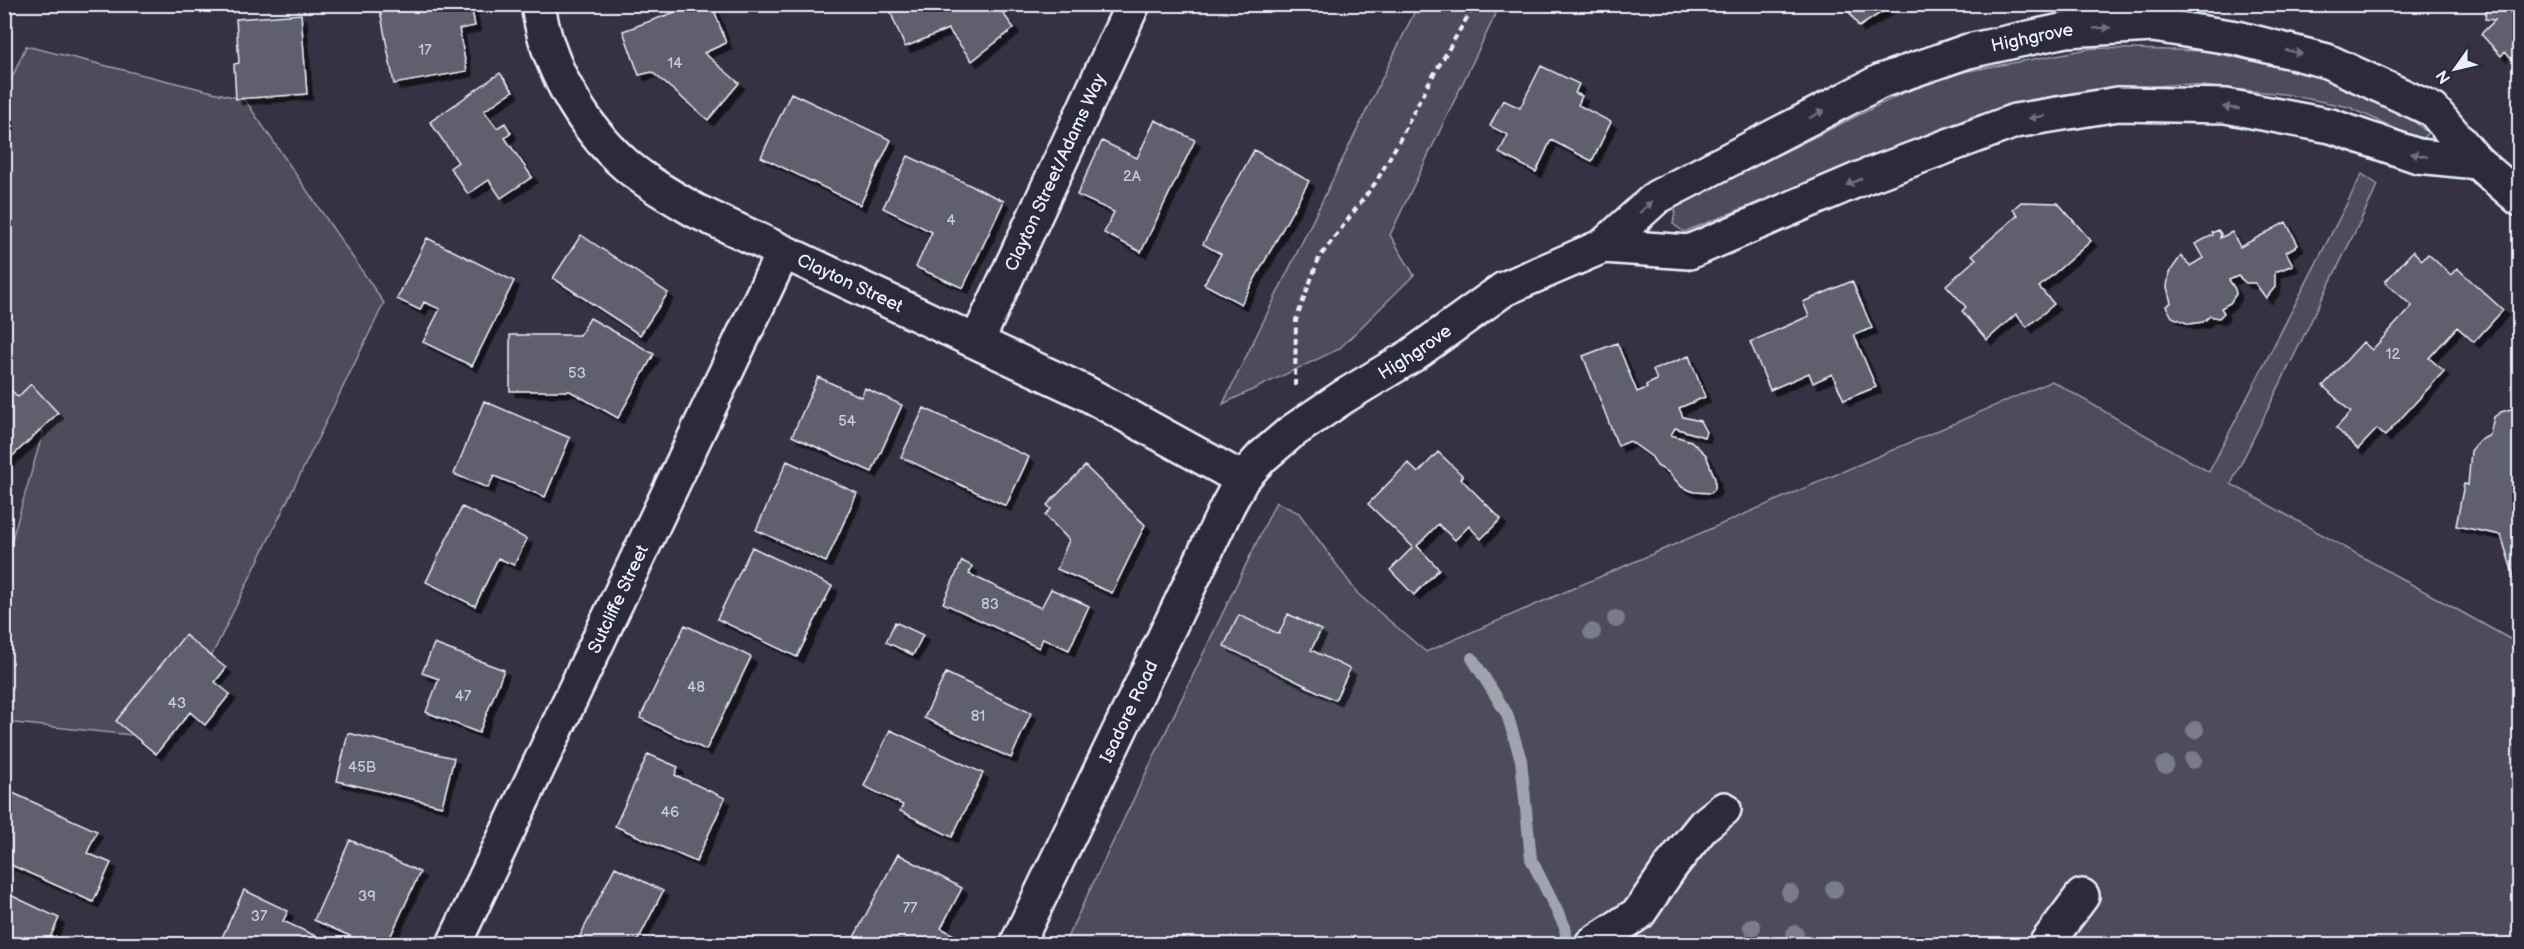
<svg xmlns="http://www.w3.org/2000/svg" width="2524" height="949" viewBox="0 0 2524 949" font-family="'Balsamiq Sans',sans-serif">
<defs>
<filter id="shadow"><feDropShadow dx="5.5" dy="5.5" stdDeviation="0" flood-color="#0009"/></filter>
</defs>
<rect width="100%" height="100%" fill="#363244"/>
<filter id="ink" filterUnits="userSpaceOnUse"><feTurbulence type="fractalNoise" baseFrequency=".0167" numOctaves="2"/><feDisplacementMap in="SourceGraphic" scale="12" xChannelSelector="R" yChannelSelector="G"/><feConvolveMatrix kernelMatrix="1 2 1 2 8 2 1 2 1" color-interpolation-filters="sRGB"/></filter>
<g filter="url(#ink)">
<path fill="#4d4b5c" stroke="#9a9eaa" stroke-width="1.5" d="M1418,5H1500L1390,235L1414,275L1339,349L1223,404Z
M26,46L245,100L384,303L171,739L5,722V551L8,553L43,432L5,382V94Z
M2094,48L2206,51L2320,76L2411,119L2428,133L2420,140L2349,107L2284,94L2181,84L2084,92L1973,116L1684,232L1673,224L1676,206L1913,88L1963,72Z
M2362,174L2378,185L2231,484L2519,644V944H1064L1276,502L1299,513L1358,594L1426,652L2052,381L2209,472Z"/>
<g fill="none" stroke-linecap="round" stroke-linejoin="round">
<path stroke="#a0a4af" stroke-width="12" d="M1472,658L1507,714L1521,760L1531,859L1565,927L1567,944"/>
</g>
<path fill="#605e6e" stroke="#e8f1f8" stroke-width="1.5" filter="url(#shadow)" d="M410,4H471L475,26L459,29L467,71L394,84L380,10Z
M697,4H712L726,43L704,53L739,83L708,120L652,72L639,75L623,31Z
M887,4H996L1014,28L972,61L948,29L905,47Z
M1844,4H1894L1859,27Z
M2487,4H2520V62L2517,65L2505,52L2501,56L2481,34L2495,20L2485,19Z
M301,14L307,94L236,99L234,64L239,63L236,19Z
M1541,66L1579,84L1575,93L1582,96L1578,105L1611,122L1592,161L1551,140L1536,172L1499,153L1508,135L1490,126L1503,100L1520,108Z
M500,73L513,91L484,111L497,128L505,123L511,133L505,138L532,177L501,198L489,180L468,194L450,168L458,162L430,122Z
M791,93L891,140L860,205L761,157Z
M1155,120L1195,140L1141,252L1104,233L1114,212L1077,195L1102,141L1137,158Z
M1254,150L1309,181L1241,304L1204,284L1221,254L1203,244Z
M908,156L1004,201L963,288L916,267L932,232L883,208Z
M2021,202L2058,203L2091,241L2039,287L2054,304L2027,327L2016,314L1987,340L1962,311L1966,307L1946,285L1976,259L1972,255L2018,215L2013,209Z
M2286,222L2298,245L2286,252L2293,265L2275,272V287L2267,297L2266,298L2255,283H2246L2238,276L2229,280L2235,289L2236,294L2230,303L2221,308L2224,313L2219,318L2210,316L2203,322L2189,324L2172,317L2166,306L2171,303L2167,287L2169,273L2181,256L2190,266L2203,258L2195,244L2213,235L2212,233L2218,230L2221,234L2220,238L2232,232L2240,247Z
M581,235L668,293L640,335L553,278Z
M427,238L514,281L472,366L423,342L440,309L424,302L420,310L397,299Z
M2413,251L2422,260L2428,254L2451,275L2457,268L2503,310L2474,342L2457,327L2429,358L2444,371L2385,436L2377,429L2358,449L2336,428L2351,412L2323,386L2363,342L2372,350L2412,306L2385,282Z
M1852,281L1872,328L1854,335L1876,387L1844,400L1832,374L1813,383L1809,373L1770,390L1750,342L1809,316L1803,302Z
M590,318L654,354L618,418L570,391H510V335H580Z
M1617,343L1637,392L1647,388L1646,385L1657,380L1653,370L1689,356L1705,397L1679,408L1683,417L1700,421L1706,432L1704,437L1675,428L1671,435L1691,441L1706,455L1715,479V489L1711,493L1694,492L1682,487L1668,472L1657,466L1652,457L1630,441L1618,446L1583,356Z
M818,377L861,397L865,388L902,405L872,472L792,436Z
M4,383L18,397L31,384L58,413L4,464Z
M484,401L570,438L545,497L494,476L488,488L454,474Z
M924,408L1029,457L1006,506L901,457Z
M2511,409L2520,411V575L2514,577L2501,535L2456,526L2464,484L2468,485L2471,451L2479,441L2490,435L2494,417L2501,412Z
M1438,452L1463,476L1461,479L1501,519L1481,539L1469,526L1455,540L1438,524L1417,546L1439,569L1414,595L1390,570L1413,547L1368,504L1408,463L1418,473Z
M787,461L857,493L826,562L756,530Z
M1085,466L1145,525L1112,593L1057,569L1069,540L1045,515L1051,509L1047,505Z
M462,507L527,539L514,565L498,558L475,606L426,582Z
M752,547L832,586L797,657L717,619Z
M962,561L972,566L969,574L1041,608L1051,589L1089,606L1069,650L1043,638L1039,648L943,603Z
M1288,614L1321,630L1311,650L1350,669L1335,700L1224,646L1239,615L1279,634Z
M895,622L923,635L913,655L886,642Z
M685,625L751,657L706,750L640,718Z
M185,635L226,668L215,682L230,694L205,725L190,712L156,754L116,721Z
M434,644L504,670L479,733L426,712L439,679L422,673Z
M946,673L1031,713L1011,758L924,718Z
M890,730L983,773L952,837L900,811L903,805L864,786Z
M348,733L454,758L442,806L337,781Z
M648,754L678,767L675,775L725,798L696,862L615,826Z
M4,789L97,831L87,853L111,863L93,902L9,864L4,875Z
M350,840L420,872L387,944H368L314,920Z
M898,854L962,888L941,928L963,940L961,944H844L846,938L852,941Z
M615,867L663,891L636,944H576Z
M244,890L288,911L283,921L333,944H219Z
M4,892L59,918L47,944H4Z"/>
<g fill="none" stroke-linecap="round" stroke-linejoin="round">
<defs>
<g id="minor">
<path id="s1" d="M538,4C546,63 581,126 626,165C647,183 672,197 696,211L1084,392L1242,479"/>
<path d="M1603,246L1689,252L1862,178L2015,121L2118,104L2226,106L2331,126L2418,156L2477,162"/>
<path id="s2" d="M977,341L1133,4"/>
<path id="s3" d="M454,944L783,252"/>
<path id="s4" d="M1017,944L1227,507L1242,479L1262,457L1290,433L1343,397L1411,356L1504,289L1603,246L1657,197L1881,81L1968,51L2066,30L2153,25L2237,38L2327,61L2433,110L2477,162L2520,199"/>
<path d="M1592,944L1639,913L1671,866L1704,825L1724,809"/>
<path d="M2046,944L2082,896"/>
</g>
</defs>
<use href="#minor" stroke="#e8f1f8" stroke-width="38"/>
<path stroke="#e8f1f8" stroke-width="4" stroke-dasharray="6 4.5" stroke-linecap="butt" d="M1295,386L1296,320L1319,258L1376,182L1399,141L1427,86L1475,4"/>
<use href="#minor" stroke="#2f2a3d" stroke-width="33"/>
</g>
<g fill="#7a7b89">
<circle cx="1616" cy="619" r="9"/>
<circle cx="1592" cy="632" r="9"/>
<circle cx="2195" cy="730" r="9"/>
<circle cx="2193" cy="760" r="9"/>
<circle cx="2165" cy="765" r="9"/>
<circle cx="1834" cy="889" r="9"/>
<circle cx="1790" cy="893" r="9"/>
<circle cx="1752" cy="927" r="9"/>
<circle cx="1795" cy="934" r="9"/>
</g>
<defs><path id="oneway-solid" d="M-6-.8H1V-3.2L6.5 0L1 3.2V.8H-6Z" transform="scale(1.5)"/></defs>
<g fill="#70707e">
<use href="#oneway-solid" transform="translate(2102 28) rotate(-3)"/>
<use href="#oneway-solid" transform="translate(2294 52) rotate(14)"/>
<use href="#oneway-solid" transform="translate(2231 108) rotate(-172)"/>
<use href="#oneway-solid" transform="translate(1817 114) rotate(-28)"/>
<use href="#oneway-solid" transform="translate(2037 117) rotate(171)"/>
<use href="#oneway-solid" transform="translate(2419 155) rotate(-168)"/>
<use href="#oneway-solid" transform="translate(1854 182) rotate(157)"/>
<use href="#oneway-solid" transform="translate(1646 207) rotate(-42)"/>
</g>
</g>
<g text-anchor="middle" dominant-baseline="central" stroke-width="4.5" stroke-linejoin="round" paint-order="stroke">
<g font-size="15" fill="#c6ccd6">
<text x="425" y="50">17</text>
<text x="675" y="63">14</text>
<text x="1132" y="176">2A</text>
<text x="951" y="220">4</text>
<text x="2393" y="354">12</text>
<text x="577" y="373">53</text>
<text x="847" y="421">54</text>
<text x="990" y="604">83</text>
<text x="696" y="687">48</text>
<text x="463" y="696">47</text>
<text x="177" y="703">43</text>
<text x="978" y="716">81</text>
<text x="362" y="767">45B</text>
<text x="670" y="812">46</text>
<text x="367" y="896">39</text>
<text x="910" y="908">77</text>
<text x="259" y="916">37</text>
</g>
<g font-size="18" fill="#e8f1f8" stroke="#2f2a3d">
<text stroke="none"><textPath href="#s4" startOffset="1432">Highgrove</textPath></text>
<text stroke="none"><textPath href="#s2" startOffset="186">Clayton Street/Adams Way</textPath></text>
<text stroke="none"><textPath href="#s1" startOffset="441">Clayton Street</textPath></text>
<text stroke="none"><textPath href="#s4" startOffset="732">Highgrove</textPath></text>
<text stroke="none"><textPath href="#s3" startOffset="382">Sutcliffe Street</textPath></text>
<text stroke="none"><textPath href="#s4" startOffset="258">Isadore Road</textPath></text>
</g>
</g>
<rect width="2524" height="949" fill="none" stroke="#2f2a3d" stroke-width="24"/>
<rect x="12" y="12" width="2500" height="925" fill="none" stroke="#e8f1f8" stroke-width="2" filter="url(#ink)"/>
<g transform="translate(2455 69) rotate(236)" stroke="#2f2a3d" stroke-width="4.5" paint-order="stroke">
<path d="M0-4.5L10 22L0 15L-10 22Z" fill="#e8f1f8"/>
<text y="-9" font-size="16" font-weight="bold" text-anchor="middle" fill="#e8f1f8">N</text>
</g>
</svg>
